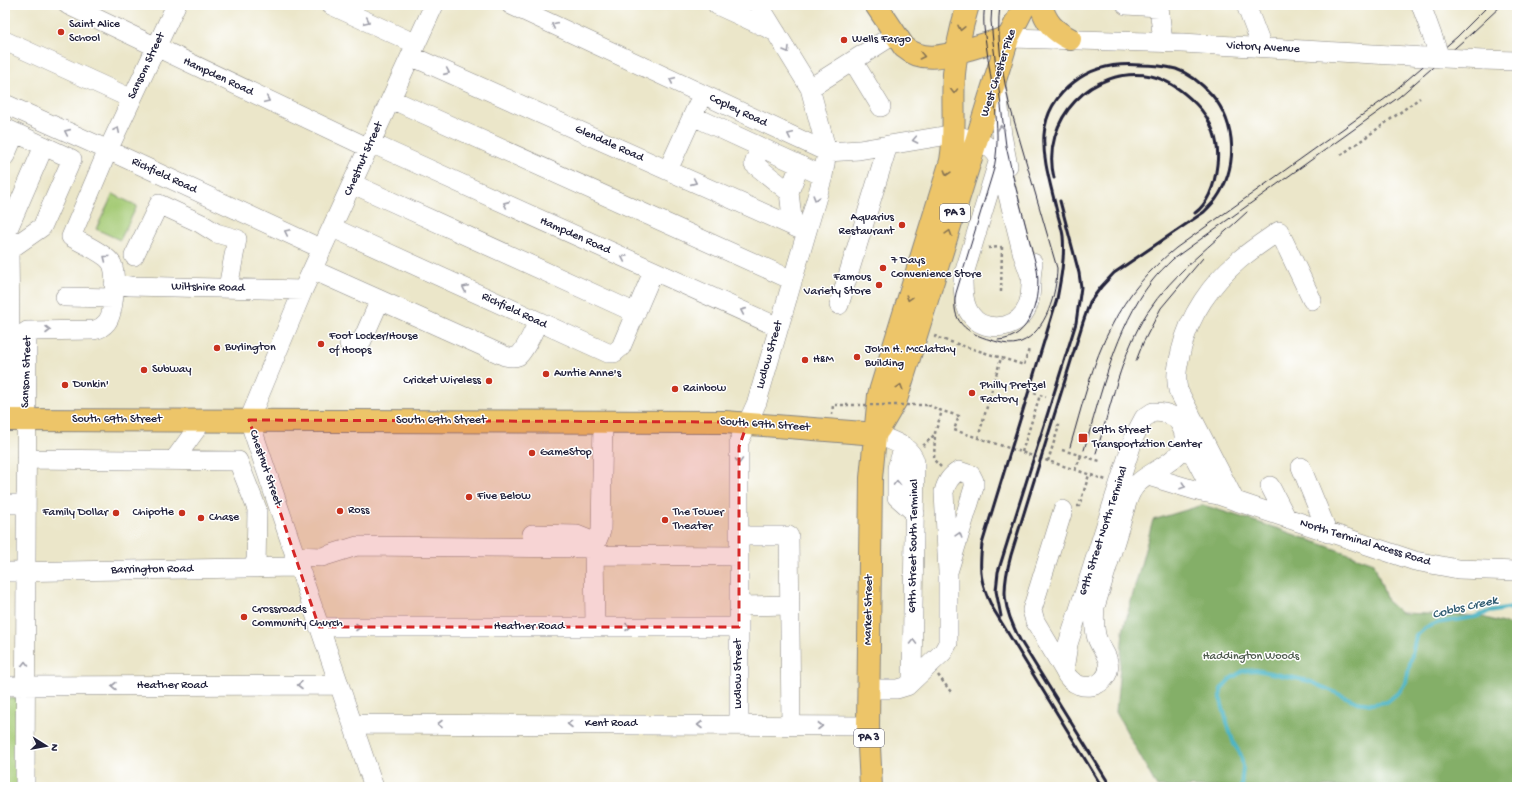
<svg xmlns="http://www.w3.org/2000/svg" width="1522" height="792" viewBox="0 0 1522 792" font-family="'Gochi Hand',sans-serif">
<rect width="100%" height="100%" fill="#fff"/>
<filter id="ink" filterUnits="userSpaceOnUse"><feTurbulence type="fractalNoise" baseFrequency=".025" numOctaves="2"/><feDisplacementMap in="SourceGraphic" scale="8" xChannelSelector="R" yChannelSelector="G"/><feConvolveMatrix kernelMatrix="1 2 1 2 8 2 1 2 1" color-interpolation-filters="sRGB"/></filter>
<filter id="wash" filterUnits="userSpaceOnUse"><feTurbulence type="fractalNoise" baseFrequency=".012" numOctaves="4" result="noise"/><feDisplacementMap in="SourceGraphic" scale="16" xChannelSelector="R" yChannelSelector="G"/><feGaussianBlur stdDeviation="0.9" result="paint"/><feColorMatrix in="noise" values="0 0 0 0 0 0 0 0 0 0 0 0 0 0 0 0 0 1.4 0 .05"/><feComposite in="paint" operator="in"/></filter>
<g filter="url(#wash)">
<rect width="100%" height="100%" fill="#ebe6c9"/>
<path fill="#a5cb76" stroke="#647658" d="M113,194L137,206L120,240L96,229Z
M5,698H19L18,787H5Z"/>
<path fill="#84af67" stroke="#536851" d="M1203,505L1276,528L1374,563L1387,601L1401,613L1479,616L1517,627V787H1157L1116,712L1123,631L1153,520Z"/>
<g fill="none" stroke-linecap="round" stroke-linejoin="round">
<path stroke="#48b4c5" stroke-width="4" d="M1241,787L1243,767L1241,755L1234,744L1229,729L1221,701V689L1230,679L1243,671L1256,670L1309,681L1357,702L1371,704L1387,702L1400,691L1406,682L1416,636L1425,628L1437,623L1475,617L1489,612L1517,607"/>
</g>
</g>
<g filter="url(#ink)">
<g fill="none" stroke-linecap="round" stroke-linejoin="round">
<defs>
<path id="minor" d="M68,5L369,148
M331,5L416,44
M511,5L827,152L859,150L949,135C966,137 992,142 999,159L1023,255L1030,275
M717,5L776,32
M1126,5L1159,7L1158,5
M1246,5L1262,47
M1421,5L1433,38
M1159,7L1163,42
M1008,38L1182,43L1425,57
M5,41L132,99
M411,56L806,232
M1483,60L1517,61
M853,61L881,107
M996,81L1002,135L1008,166
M810,88L895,34
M391,99L792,280
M5,104L108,150L322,249
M693,116L823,176
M5,128L72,159L42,227L9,250H5
M371,143L778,327
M760,147L754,164L789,192
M5,156L15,133
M999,159L963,277C963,289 963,305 971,315C983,332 1012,330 1024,313C1034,299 1029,280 1033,263
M668,170L698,104
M353,184L636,313
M793,226L789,192L800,165
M333,228L608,353H614L621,347L653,272
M5,236L44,146
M9,250L11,420
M134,256L159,204L200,223L216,233L237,239L228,288
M313,270L505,356C509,357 514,358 518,356C525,351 534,330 538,322
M114,284L130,286L303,290
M65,297L113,298
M839,305L888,145
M349,344L361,343L380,300
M1153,412C1163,412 1175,414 1180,424C1199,457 1154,467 1137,484C1132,489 1129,496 1127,502L1095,607C1094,617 1094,625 1096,635C1098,644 1104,650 1107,658C1114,676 1097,691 1079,685C1071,682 1067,677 1064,670L1068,644L1134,437L1144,418Z
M876,434C891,441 911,445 915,462L912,681
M1184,437L1205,477L1218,495
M904,446L897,468V497L915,513
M26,459L238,461L257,509L256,568
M174,460L203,420
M1301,467L1328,533
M1148,476L1201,492L1218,495L1415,561L1458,569L1517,571
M1270,486L1287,519
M1235,501L1178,390C1175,376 1178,364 1181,351C1189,315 1212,283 1239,260C1252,249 1266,240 1279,231L1312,300
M5,504H25
M1063,510L1032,610L1035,621L1064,670
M532,534L577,535L587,539L594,548
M739,536H789L791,725
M594,548L601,531L603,421
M594,555L739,556
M294,556L322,557L357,546L594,548L595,627
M5,572L298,567
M739,606L789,605
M319,627H739
M5,686L339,685
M869,689H897L907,686L943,652L948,643V572L944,492C946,483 950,476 959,471L971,475L974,481V487L948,572
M353,724L868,726
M739,725V442L757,402L823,176L827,152L810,88L759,5
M25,787L27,331L94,330C100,329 103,327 107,322C114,313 117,275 112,264C108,255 80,242 71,237L108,150L176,5
M374,787L249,420L303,290L434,5"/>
<path id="major" d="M876,5L904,47C924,64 947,55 969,49C982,45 995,41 1008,38
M1041,5C1046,23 1054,31 1070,39
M5,420L725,422L876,434
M879,429L896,400L1008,38L1025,5
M871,787L868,726L871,478L879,395L951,161C956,132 952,103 954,74C956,51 961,28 968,5"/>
</defs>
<use href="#minor" stroke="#868482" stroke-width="20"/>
<use href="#major" stroke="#868482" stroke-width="24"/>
<path stroke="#868482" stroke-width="2.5" stroke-dasharray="3 3" stroke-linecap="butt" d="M1341,155L1420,98
M988,248L1002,247
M1001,292L1002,247
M936,335L935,337L1024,365L1029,349
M1034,393L1046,397
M928,405L942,411L959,416L954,430L1106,480
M832,415L833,405H846
M978,438L1001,358
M923,446L935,434
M1062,450L1100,461
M1022,452L1040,395
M1048,461L1059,426L1055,425
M941,467L934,460L935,433L942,411
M1075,470L1081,456
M1077,506H1079L1089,475
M938,675L951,692
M1418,787L1461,786L1465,787"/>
<use href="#minor" stroke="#fff" stroke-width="19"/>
<use href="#major" stroke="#edc569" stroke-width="22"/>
<path stroke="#22223b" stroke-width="1" d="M985,5C982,20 985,36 987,51C992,90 1003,134 993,172L956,293C950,321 966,333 991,340C1001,343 1011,346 1021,342C1046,332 1057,293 1057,268L1009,103C1002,71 996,37 1000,5
M992,5L991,21L993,42L1006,146L1014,181L1037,269C1041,296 1032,339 998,340
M1136,361L1143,343L1161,308L1203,258
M1070,447C1082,406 1092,363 1112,325C1127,295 1150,269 1176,248L1386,98L1457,37L1489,5
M1084,450C1102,392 1115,329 1152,281C1158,273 1166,266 1173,259L1399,97L1472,33L1502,5
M1096,453C1110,410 1122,351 1147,313C1173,273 1213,244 1247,212"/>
<path stroke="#22223b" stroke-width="3" d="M1054,178C1040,120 1092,65 1151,76C1169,80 1183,91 1196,104C1212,120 1220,143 1217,165C1215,182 1210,202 1195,213
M1001,616L996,591L998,572L1076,323L1081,287L1079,273L1060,201
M1102,787L992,607C980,582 979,571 982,544L1057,299C1061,278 1065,257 1063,236C1062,228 1059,220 1057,212C1046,164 1027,118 1074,82C1093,67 1117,63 1140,65C1152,65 1164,66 1176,69C1191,74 1202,84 1212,95C1237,125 1238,167 1216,199C1212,204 1208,208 1204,212L1114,273L1101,287L1090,302L1083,322L1011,555C1001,592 1003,607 1020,640L1111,787"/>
<defs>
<path id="minor-bridge" d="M1433,38L1440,58
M1425,57L1483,60"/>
</defs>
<use href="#minor-bridge" stroke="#868482" stroke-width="20" stroke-linecap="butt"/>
<path stroke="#868482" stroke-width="2.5" stroke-dasharray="3 3" stroke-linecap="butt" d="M846,405H928"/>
<use href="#minor-bridge" stroke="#fff" stroke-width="19"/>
</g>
<defs><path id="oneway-chevron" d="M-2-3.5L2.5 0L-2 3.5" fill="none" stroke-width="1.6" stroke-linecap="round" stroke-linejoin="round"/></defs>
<g stroke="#9c9ca7">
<use href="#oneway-chevron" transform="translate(367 21) rotate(25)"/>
<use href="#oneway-chevron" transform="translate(554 25) rotate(-155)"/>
<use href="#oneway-chevron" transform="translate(787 50) rotate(59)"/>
<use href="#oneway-chevron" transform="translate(447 72) rotate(24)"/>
<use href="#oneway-chevron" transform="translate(672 80) rotate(-155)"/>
<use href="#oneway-chevron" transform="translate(267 100) rotate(25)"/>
<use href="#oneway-chevron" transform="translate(1001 128) rotate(-97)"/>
<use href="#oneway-chevron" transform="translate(117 130) rotate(-65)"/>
<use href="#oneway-chevron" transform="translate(67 132) rotate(-156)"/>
<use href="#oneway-chevron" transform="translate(790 135) rotate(-155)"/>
<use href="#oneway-chevron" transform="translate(915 140) rotate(169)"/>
<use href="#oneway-chevron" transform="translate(694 182) rotate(24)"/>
<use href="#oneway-chevron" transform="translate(816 198) rotate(106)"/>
<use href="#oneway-chevron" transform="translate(506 204) rotate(-156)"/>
<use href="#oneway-chevron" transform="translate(287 232) rotate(-155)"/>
<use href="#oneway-chevron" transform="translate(106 258) rotate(-142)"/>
<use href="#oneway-chevron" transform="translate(624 258) rotate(-156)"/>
<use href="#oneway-chevron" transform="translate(465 288) rotate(-155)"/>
<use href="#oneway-chevron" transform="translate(743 311) rotate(-156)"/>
<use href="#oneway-chevron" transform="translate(48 330)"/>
<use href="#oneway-chevron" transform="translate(739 461) rotate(90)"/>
<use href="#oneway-chevron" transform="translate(897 483) rotate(-91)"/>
<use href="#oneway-chevron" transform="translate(1183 486) rotate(19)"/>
<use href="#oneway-chevron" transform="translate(959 535) rotate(-73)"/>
<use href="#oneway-chevron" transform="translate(358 627)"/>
<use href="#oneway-chevron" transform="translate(628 627)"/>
<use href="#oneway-chevron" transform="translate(913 642) rotate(-89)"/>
<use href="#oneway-chevron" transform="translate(25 664) rotate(-90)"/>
<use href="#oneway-chevron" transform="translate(300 685) rotate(180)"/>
<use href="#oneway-chevron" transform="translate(114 686) rotate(180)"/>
<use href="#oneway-chevron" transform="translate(440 724) rotate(-180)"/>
<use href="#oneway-chevron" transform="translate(570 724) rotate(-180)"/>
<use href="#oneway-chevron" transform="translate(700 725) rotate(-180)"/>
<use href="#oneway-chevron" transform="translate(820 726)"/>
</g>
<g stroke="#887452">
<use href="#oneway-chevron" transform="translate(961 28) rotate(102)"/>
<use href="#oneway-chevron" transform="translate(922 56) rotate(12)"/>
<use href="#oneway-chevron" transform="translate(954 91) rotate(91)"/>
<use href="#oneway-chevron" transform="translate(947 173) rotate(107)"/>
<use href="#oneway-chevron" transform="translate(949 233) rotate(-73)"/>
<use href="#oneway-chevron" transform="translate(909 298) rotate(107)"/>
<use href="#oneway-chevron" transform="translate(900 387) rotate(-73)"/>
</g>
</g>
<path fill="#d62828" fill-opacity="0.2" stroke="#d62828" stroke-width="3" stroke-dasharray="8 5" stroke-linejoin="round" d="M249,420L725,422L747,424L739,447V627H319Z"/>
<g fill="#c8321e" stroke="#fff" stroke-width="1.5">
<circle cx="61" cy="32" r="4"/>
<circle cx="844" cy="40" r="4"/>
<circle cx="902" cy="225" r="4"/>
<circle cx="883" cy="268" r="4"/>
<circle cx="879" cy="285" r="4"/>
<circle cx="321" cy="344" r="4"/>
<circle cx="217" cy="348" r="4"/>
<circle cx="857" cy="357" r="4"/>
<circle cx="805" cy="360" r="4"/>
<circle cx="144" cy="370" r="4"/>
<circle cx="546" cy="374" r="4"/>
<circle cx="489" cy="381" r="4"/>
<circle cx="65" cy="385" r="4"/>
<circle cx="675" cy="389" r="4"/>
<circle cx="972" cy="393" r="4"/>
<rect x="1078" y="433" width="10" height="10" rx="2"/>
<circle cx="532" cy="453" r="4"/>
<circle cx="469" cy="497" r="4"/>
<circle cx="340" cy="511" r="4"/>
<circle cx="116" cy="513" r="4"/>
<circle cx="182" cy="513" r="4"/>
<circle cx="201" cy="518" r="4"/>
<circle cx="665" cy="520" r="4"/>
<circle cx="244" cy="617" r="4"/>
</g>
<g text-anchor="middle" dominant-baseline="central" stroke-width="3" stroke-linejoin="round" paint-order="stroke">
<g fill="#fff" stroke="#646476" stroke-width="1">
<rect x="940" y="204" width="30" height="18" rx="3"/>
<rect x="854" y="729" width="30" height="18" rx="3"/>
</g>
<g font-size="11" font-weight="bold" fill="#22223b">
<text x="955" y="213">PA 3</text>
<text x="869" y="738">PA 3</text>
</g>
<g font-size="12" fill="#22223b" stroke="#fff" text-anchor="start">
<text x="69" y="25">Saint Alice<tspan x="69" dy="14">School</tspan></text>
<text x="852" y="40">Wells Fargo</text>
<text x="894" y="218" text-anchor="end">Aquarius<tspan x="894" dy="14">Restaurant</tspan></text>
<text x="891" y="261">7 Days<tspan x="891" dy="14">Convenience Store</tspan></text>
<text x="871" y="278" text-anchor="end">Famous<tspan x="871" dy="14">Variety Store</tspan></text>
<text x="329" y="337">Foot Locker/House<tspan x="329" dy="14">of Hoops</tspan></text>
<text x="225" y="348">Burlington</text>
<text x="865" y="350">John H. McClatchy<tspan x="865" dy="14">Building</tspan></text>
<text x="813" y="360">H&amp;M</text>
<text x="152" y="370">Subway</text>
<text x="554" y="374">Auntie Anne's</text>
<text x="481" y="381" text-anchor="end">Cricket Wireless</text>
<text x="73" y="385">Dunkin'</text>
<text x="980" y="386">Philly Pretzel<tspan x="980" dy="14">Factory</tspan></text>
<text x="683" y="389">Rainbow</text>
<text x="1092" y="431">69th Street<tspan x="1092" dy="14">Transportation Center</tspan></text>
<text x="540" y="453">GameStop</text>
<text x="477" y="497">Five Below</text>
<text x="348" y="511">Ross</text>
<text x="108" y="513" text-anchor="end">Family Dollar</text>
<text x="174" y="513" text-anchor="end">Chipotle</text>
<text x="673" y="513">The Tower<tspan x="673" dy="14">Theater</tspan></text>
<text x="209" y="518">Chase</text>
<text x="252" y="610">Crossroads<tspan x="252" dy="14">Community Church</tspan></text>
</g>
<g font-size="12" fill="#22223b" stroke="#fff">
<text transform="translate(1263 48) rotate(3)">Victory Avenue</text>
<text transform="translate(147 66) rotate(-65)">Sansom Street</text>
<text transform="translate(999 73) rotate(-72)">West Chester Pike</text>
<text transform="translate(218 77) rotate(25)">Hampden Road</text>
<text transform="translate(738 111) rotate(25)">Copley Road</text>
<text transform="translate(609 144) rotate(24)">Glendale Road</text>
<text transform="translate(364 159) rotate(-66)">Chestnut Street</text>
<text transform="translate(164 176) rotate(25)">Richfield Road</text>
<text transform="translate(575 236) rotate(24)">Hampden Road</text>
<text transform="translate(208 288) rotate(1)">Wiltshire Road</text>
<text transform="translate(514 311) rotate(25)">Richfield Road</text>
<text transform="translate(770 355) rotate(-74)">Ludlow Street</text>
<text transform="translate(27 372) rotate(-88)">Sansom Street</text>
<text x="117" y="420">South 69th Street</text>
<text x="441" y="421">South 69th Street</text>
<text transform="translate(765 425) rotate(4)">South 69th Street</text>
<text transform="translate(265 468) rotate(71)">Chestnut Street</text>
<text transform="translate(1104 531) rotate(-72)">69th Street North Terminal</text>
<text transform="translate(1365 543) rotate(17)">North Terminal Access Road</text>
<text transform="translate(914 546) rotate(-89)">69th Street South Terminal</text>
<text transform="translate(152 570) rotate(-1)">Barrington Road</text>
<text transform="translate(869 610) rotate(-89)">Market Street</text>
<text x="529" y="627">Heather Road</text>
<text transform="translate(739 674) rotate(-90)">Ludlow Street</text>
<text x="172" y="686">Heather Road</text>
<text x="611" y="724">Kent Road</text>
</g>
<g font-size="12" fill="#505d50" stroke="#fff">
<text x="1251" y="657">Haddington Woods</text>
</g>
<g font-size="13" font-style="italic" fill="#315c72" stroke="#fff">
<text transform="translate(1465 608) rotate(-13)">Cobbs Creek</text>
</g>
</g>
<rect width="1522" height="792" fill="none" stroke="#fff" stroke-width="20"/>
<g transform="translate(46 746) rotate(101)" stroke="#ffffff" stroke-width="3" paint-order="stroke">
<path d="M0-3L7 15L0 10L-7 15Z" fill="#22223b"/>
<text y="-6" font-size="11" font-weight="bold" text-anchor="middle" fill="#22223b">N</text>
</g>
</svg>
